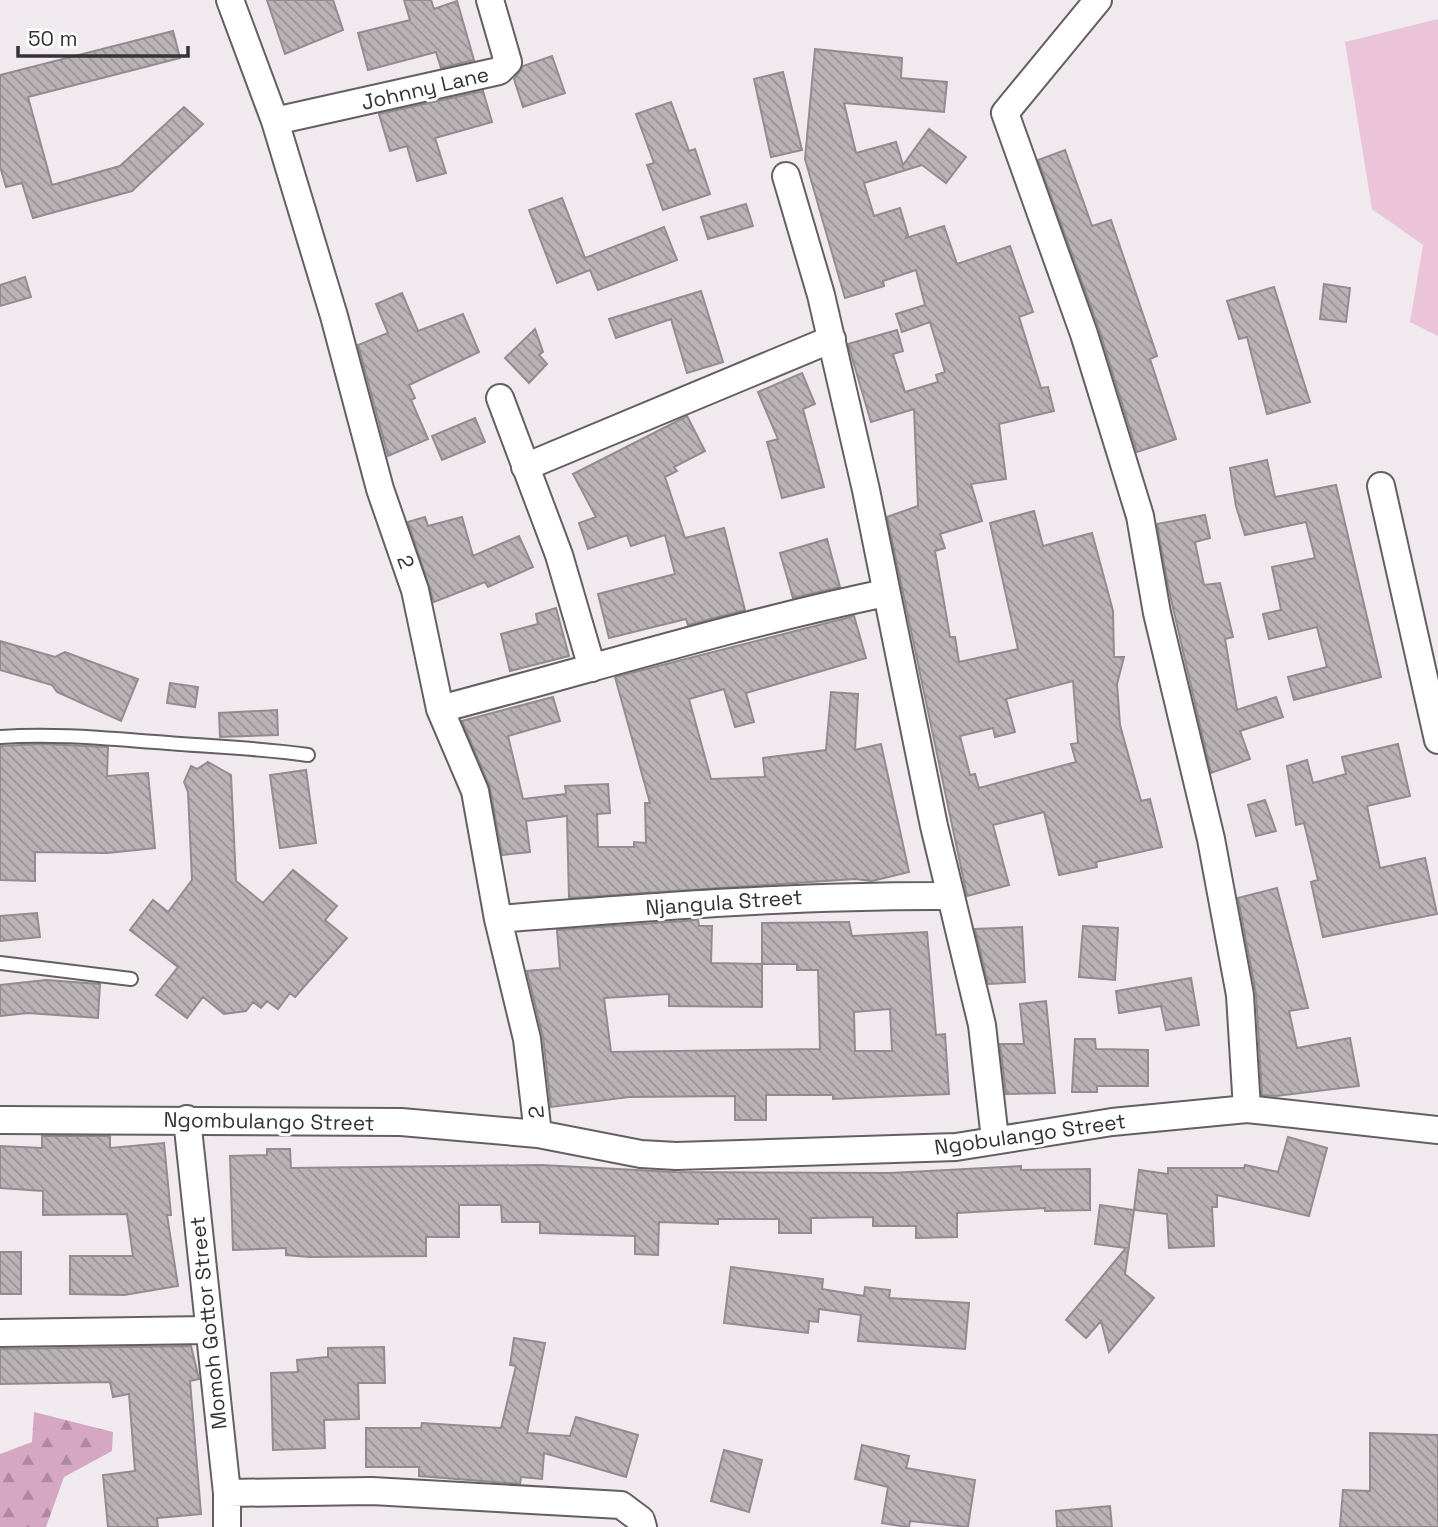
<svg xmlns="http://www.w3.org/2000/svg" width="1438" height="1527" viewBox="0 0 1438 1527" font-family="'Space Grotesk',sans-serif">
<defs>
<pattern id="forest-firs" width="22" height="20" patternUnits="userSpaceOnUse" patternTransform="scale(1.75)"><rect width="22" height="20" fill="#d6a7c2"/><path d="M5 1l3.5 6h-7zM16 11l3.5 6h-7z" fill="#ae899e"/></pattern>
<pattern id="building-back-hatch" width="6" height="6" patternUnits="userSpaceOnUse" patternTransform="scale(1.75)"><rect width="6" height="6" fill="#b9b3b6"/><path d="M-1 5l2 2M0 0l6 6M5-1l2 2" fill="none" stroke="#979295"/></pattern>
</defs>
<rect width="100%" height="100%" fill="#f0e9ed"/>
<path fill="#ebc4da" d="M1438,19V336L1410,322L1423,245L1372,209L1345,42Z"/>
<path fill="url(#forest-firs)" d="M34,1412L113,1432L112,1451L64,1477L46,1527H0V1454L32,1442Z"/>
<path fill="url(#building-back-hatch)" stroke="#928b8f" stroke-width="2" fill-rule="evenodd" d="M267,0H333L343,30L285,54Z
M404,0H431L434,9L457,1L474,60L441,68L436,52L368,70L358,33L410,20Z
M173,31L180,58L28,97L52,185L120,166L184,107L203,124L132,191L33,218L22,183L6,187L0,166V75Z
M815,49L902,58L901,78L947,82L944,112L844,103L856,153L896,142L903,165L929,129L966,157L946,183L922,165L864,183L874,216L900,208L908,235L906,238L944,226L957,264L1010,246L1033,312L1019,317L1041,388L1048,387L1054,411L999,424L1006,479L971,484L982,521L940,534L945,548L935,551L950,637H955L959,662L1018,649L990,523L1034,511L1043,546L1092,533L1113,611L1114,657H1124L1117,684L1120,725L1141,801L1150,799L1162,847L1096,862L1097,867L1059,875L1044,812L993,825L1009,885L967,896L887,517L918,506L914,409L871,422L848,344L897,330L903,351L893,354L905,392L938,382L936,375L945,372L930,322L902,332L896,314L925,305L916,270L883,281L884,286L845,298L805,159ZM1073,681L1078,743L1071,744L1076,762L979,788L975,774L970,775L960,736L993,728L995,737L1015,732L1006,699Z
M552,56L565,93L523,107L514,79L523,66Z
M783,72L802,150L771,157L754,79Z
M483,91L492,122L435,138L446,173L417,181L407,146L390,151L379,114Z
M671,102L689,151L695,149L710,194L663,210L647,165L654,163L636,114Z
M1065,150L1092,226L1111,220L1157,356L1150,359L1176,439L1137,452L1099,329L1038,160Z
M562,198L585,258L664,227L677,260L598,290L590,270L557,283L529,210Z
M746,204L753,226L708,239L701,217Z
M25,277L31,297L0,306V285Z
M1324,284L1350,288L1346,322L1320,319Z
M1274,287L1310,402L1267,414L1247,337L1239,339L1227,301Z
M701,291L723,362L687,373L671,319L616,338L609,319Z
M402,293L418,331L463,314L479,352L409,385L415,398L411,400L428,439L388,456L358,345L388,333L376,304Z
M535,329L543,352L539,355L547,364L529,383L505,358Z
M802,373L815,404L803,409L824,487L782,498L767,442L778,439L758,392Z
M687,416L705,451L674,467L677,471L665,477L685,538L724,528L745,610L688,625L686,619L609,638L598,594L675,574L665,535L631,546L627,535L588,549L579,523L596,517L573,474Z
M475,418L485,442L442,460L432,436Z
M1267,460L1275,497L1336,485L1381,677L1294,700L1288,677L1327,667L1317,627L1269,639L1263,614L1281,610L1272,567L1315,558L1306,522L1245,535L1236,506L1230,468Z
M1205,515L1210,538L1195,542L1204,585L1220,583L1233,637L1225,639L1237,710L1276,697L1283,717L1240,731L1250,759L1211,773L1168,586L1157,524Z
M425,517L428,526L462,517L473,556L519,536L533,567L488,587L485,582L434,602L408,522Z
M827,539L840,587L793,598L780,553Z
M556,608L569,656L510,671L501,634L538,624L536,614Z
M854,616L866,658L746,693L754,722L735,727L724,689L689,699L711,779L765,777L763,758L826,750L831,692L858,694L855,750L881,744L909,872L872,881L855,879L569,898L567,816L526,821L530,852L502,855L490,788L462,721L553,697L560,721L508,736L523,799L566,794L565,786L608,784L610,813L597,814L598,847H634V842L646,843L645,803H650L615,677Z
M0,641L55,657L65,652L138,679L121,721L57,692L52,685L0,670Z
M170,683L198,687L195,707L167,703Z
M277,710L278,735L220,737L219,713Z
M42,744L108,747L107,776L148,773L155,848L107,853L35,852V881L0,880V746Z
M1398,744L1410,796L1367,806L1380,868L1425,858L1437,914L1323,937L1311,882L1318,880L1304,823L1296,825L1287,766L1307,760L1313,783L1346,774L1342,757Z
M208,762L231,775L236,881L263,903L293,870L337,906L325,920L347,938L295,997L290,993L278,1009L267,1001L261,1008L253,1002L246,1011L224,1014L203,997L187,1018L156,995L178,967L130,930L153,900L168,912L192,880L188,792L184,782L191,766L197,769Z
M306,770L316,843L280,848L270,775Z
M1265,800L1276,831L1256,836L1248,805Z
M1277,888L1308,1008L1289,1011L1297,1048L1350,1038L1359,1086L1276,1096L1262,1095L1256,994L1238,898Z
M37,913L40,937L0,941V916Z
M698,920L699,926H712L711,963L762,964V923L849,922L852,936L927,932L936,1035L945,1034L949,1094L833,1099V1095H766V1120H735V1096L629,1097L551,1107L543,1037L527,971L560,968L557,930ZM762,964H797V970H818L820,1049L611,1052L604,998L669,994V1006L762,1007ZM890,1009L892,1051H855L854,1012Z
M1083,926L1118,928L1115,980L1079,977Z
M1022,927L1025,982L988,984L975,929Z
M1191,978L1199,1025L1166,1030L1161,1006L1119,1013L1116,991Z
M46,980L100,984L98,1018L28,1013L0,1016V985Z
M1046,1001L1055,1093L1006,1094L1000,1044H1024L1020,1004Z
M1075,1039H1095L1096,1049L1148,1050V1086H1097V1092H1072Z
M42,1136H110V1148L164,1143L171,1215H167L178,1286L124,1295L70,1294V1256H133L127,1214L43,1215V1191L0,1188V1146L42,1148Z
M1288,1137L1327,1148L1309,1216L1217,1195V1207H1212L1214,1246L1169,1248L1167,1214L1134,1210L1139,1170L1168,1174V1168H1244L1245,1165L1278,1172Z
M267,1149H290L291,1168L541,1165L675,1172L890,1173L1021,1166V1170L1090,1169V1210L1045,1211V1208L957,1213V1237L916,1238V1226H873V1217L811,1218V1233H779V1219H718V1224L659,1222L658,1255L635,1254V1236L540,1233V1222H502L501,1205H459V1237H426V1256L310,1257L286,1255V1248L233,1250L230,1156L267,1155Z
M1100,1205L1134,1210L1125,1274L1154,1298L1109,1352L1101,1321L1086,1338L1066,1320L1126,1248L1095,1244Z
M0,1252H21V1294H0Z
M731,1267L823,1279L822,1289L864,1296L865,1287L890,1290L889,1298L969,1303L965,1349L858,1341L861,1315L819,1309L818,1322L809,1321L808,1333L724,1323Z
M514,1338L545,1343L527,1433L570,1436L576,1417L638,1435L626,1477L544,1453L542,1479L521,1477L520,1484L419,1476V1467H366V1428H421L422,1423L501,1428L516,1366L510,1365Z
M191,1346L199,1379L190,1381L201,1514L157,1518L158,1527H108L103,1475L135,1471L129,1394L113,1397L110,1382L0,1384V1349Z
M384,1347L385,1383H358L359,1419L324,1420L325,1448L273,1450L271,1373L298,1372L297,1360L328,1357V1348Z
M1370,1433L1438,1435V1527H1340L1343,1490L1370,1491Z
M862,1445L909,1456L906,1468L975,1480L968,1527L910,1521L909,1527H906L882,1523L888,1487L855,1479Z
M724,1450L762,1460L749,1512L711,1501Z
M1110,1506L1112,1527H1057L1056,1511Z"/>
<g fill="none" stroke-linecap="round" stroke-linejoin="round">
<defs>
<path id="service" d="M0,737C57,733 111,739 168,743C215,747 261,748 308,755
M0,963L131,979"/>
<path id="minor" d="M230,0L275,121L334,316L380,489L415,590L440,709L475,791L498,919L527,1039L538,1134
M1098,0L1005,113L1084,334L1140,516L1157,613L1211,839L1240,995L1247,1109
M275,121L499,71L508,62L490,0
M786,176L821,295L866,490L934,826L982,1025L995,1139
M500,398L559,555L592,668
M525,467L832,339
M1381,486L1438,740
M440,709C588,670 734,625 885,593
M498,919C649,907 799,895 951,896
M187,1119L227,1493V1527
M0,1120L401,1122L538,1134L641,1154L676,1156L956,1147L1112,1122L1247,1109L1438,1130
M0,1333L208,1330
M227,1493L372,1491L621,1505L641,1520L643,1527"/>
</defs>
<use href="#service" stroke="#655f62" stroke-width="16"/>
<use href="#minor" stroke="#655f62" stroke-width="30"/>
<use href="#service" stroke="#fff" stroke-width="12"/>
<use href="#minor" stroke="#fff" stroke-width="26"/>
</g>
<g text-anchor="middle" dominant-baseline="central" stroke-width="6" stroke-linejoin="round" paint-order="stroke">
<g font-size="21" fill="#353234" stroke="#fff">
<text transform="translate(425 88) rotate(-13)">Johnny Lane</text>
<text transform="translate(406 562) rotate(70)">2</text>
<text transform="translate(724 902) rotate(-4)">Njangula Street</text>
<text transform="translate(536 1112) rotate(-95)">2</text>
<text transform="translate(269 1121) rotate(1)">Ngombulango Street</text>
<text transform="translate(1030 1134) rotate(-8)">Ngobulango Street</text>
<text transform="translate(208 1323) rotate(-96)">Momoh Gottor Street</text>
</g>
</g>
<path d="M18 46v10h170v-10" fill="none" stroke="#353234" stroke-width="3.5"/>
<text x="28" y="46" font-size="21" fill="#353234" stroke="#ffffff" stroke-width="5" paint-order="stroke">50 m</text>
</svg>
